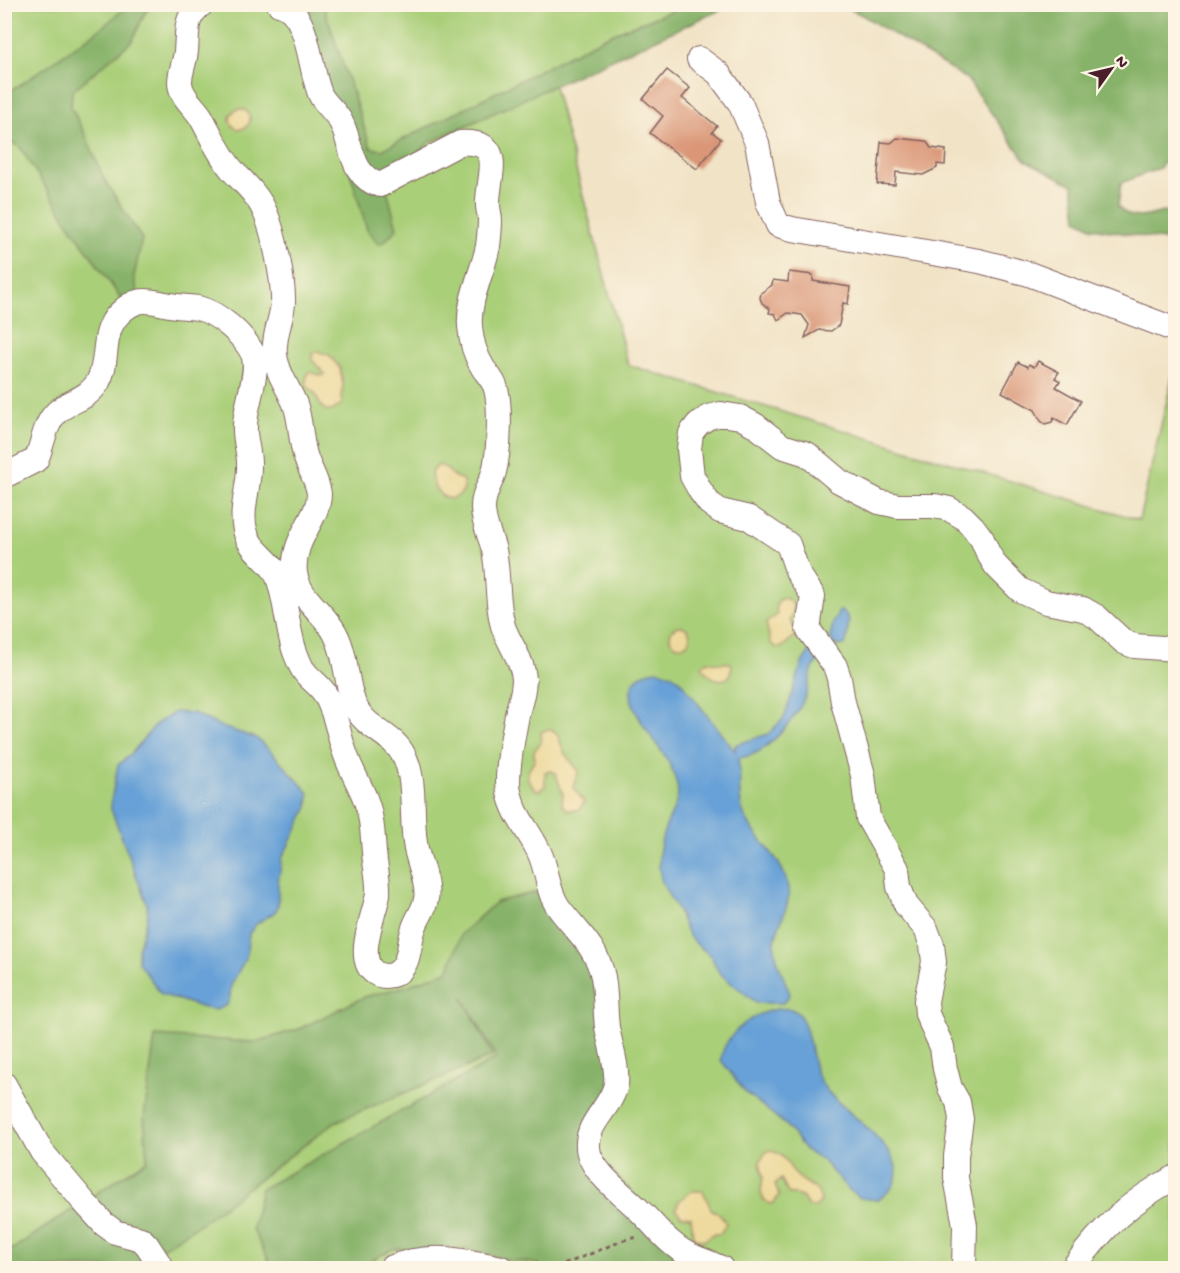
<svg xmlns="http://www.w3.org/2000/svg" width="1180" height="1273" viewBox="0 0 1180 1273" font-family="'Gochi Hand',sans-serif">
<rect width="100%" height="100%" fill="#fcf5e5"/>
<filter id="ink" filterUnits="userSpaceOnUse"><feTurbulence type="fractalNoise" baseFrequency=".0167" numOctaves="2"/><feDisplacementMap in="SourceGraphic" scale="12" xChannelSelector="R" yChannelSelector="G"/><feConvolveMatrix kernelMatrix="1 2 1 2 8 2 1 2 1" color-interpolation-filters="sRGB"/></filter>
<filter id="wash" filterUnits="userSpaceOnUse"><feTurbulence type="fractalNoise" baseFrequency=".008" numOctaves="4" result="noise"/><feDisplacementMap in="SourceGraphic" scale="24" xChannelSelector="R" yChannelSelector="G"/><feGaussianBlur stdDeviation="1.35" result="paint"/><feColorMatrix in="noise" values="0 0 0 0 0 0 0 0 0 0 0 0 0 0 0 0 0 1.4 0 .05"/><feComposite in="paint" operator="in"/></filter>
<g filter="url(#wash)">
<rect width="100%" height="100%" fill="#f1e3c6"/>
<path fill="#aacf79" stroke="#7a7752" stroke-width="1.5" d="M4,5H705L552,79L628,365L1139,520L1175,366V1268H5Z"/>
<path fill="#87b269" stroke="#68684a" stroke-width="1.5" d="M129,5H154L145,13L132,41L72,91L71,107L87,138L104,179L142,239L134,276L138,297L124,303L71,227L20,147L5,139L4,93L17,87L100,29Z
M301,5H323L371,148L382,150L611,34L687,5H731L430,142L385,182L397,229L384,242L378,244L367,230Z
M842,5H1175V156L1169,155L1160,168L1121,183L1118,206C1137,228 1153,210 1175,211V242L1093,228L1077,219L1073,185L1025,160L967,79L864,16Z
M536,892L549,900L595,960L612,1081L586,1142L698,1264L684,1268H539L538,1264L507,1260L465,1249H393L357,1268H273L252,1229L261,1189L497,1058L462,996L493,1056L335,1122L200,1224L131,1268H5V1254L147,1160L144,1117L155,1036L255,1042L299,1029L364,997L406,986L448,971L461,934L496,902Z"/>
<path fill="#eeda9e" stroke="#9c7c64" stroke-width="1.5" d="M230 119a10 10 0 1 1 20 0a10 10 0 1 1-20 0Z
M317,351L329,355L340,368L343,385L341,397L342,404L332,411C320,410 320,404 316,395C313,390 308,388 306,383L307,374L310,372L322,376L325,374L312,360L313,354Z
M439,465L446,468L453,476L463,480L464,490C448,510 432,491 431,472Z
M783,598C797,600 794,611 790,621L795,628L796,635L782,647L778,648L771,644L766,623L777,615L776,605L779,600Z
M670 636a10 10 0 1 1 20 0a10 10 0 1 1-20 0Z
M707,661L718,663H731L732,667L729,677C719,684 707,676 702,666Z
M549,729L557,734L565,754L579,771L573,787L584,802L579,810H568L562,805L563,794L555,772L548,771L545,772V786L538,791L533,787L527,777L529,769L534,762V751L541,743V732Z
M770,1150C790,1157 787,1167 798,1177C808,1186 818,1185 821,1201L815,1207L808,1206L802,1197L788,1193L781,1179L775,1185L779,1195L774,1203L769,1204L763,1199L761,1191L763,1177L760,1162L765,1153Z
M692,1191H703L711,1209L721,1215L726,1224L720,1234H713L705,1240L697,1239L693,1236L691,1217L681,1216L676,1209L679,1201Z"/>
<path fill="#68a1d7" stroke="#596081" stroke-width="1.5" d="M839,611L844,612L849,620C847,629 849,636 845,645L836,646L830,638L833,623Z
M814,644L823,655C807,671 812,680 805,697C797,717 771,748 751,755C747,757 742,757 738,758C742,777 736,798 745,817C758,842 783,858 788,887C791,906 780,919 776,936C771,954 784,977 790,994L783,1003H756C745,992 732,985 721,974C716,970 715,963 712,958C707,951 698,947 692,940C684,931 682,917 676,907C671,899 664,889 661,879C657,862 660,842 666,826C671,814 678,804 678,792C677,781 673,771 668,761C657,741 607,691 645,673C657,667 668,672 679,679L735,751V745L768,734L784,718L802,663Z
M175,712L193,713L222,727L256,738L269,749L309,793L308,807L282,858L278,882V906L275,912L256,924L249,934L246,957L231,986L230,997L227,1005L216,1010L204,1008L161,994L138,962V949L148,915L147,904L114,817L111,809L112,796L118,765L131,754L156,724Z
M777,1009C781,1009 787,1008 791,1009C809,1014 810,1056 816,1072C818,1077 821,1083 825,1088C843,1115 937,1165 877,1200L860,1198L849,1190L822,1160L806,1151L787,1126L744,1091L721,1060C724,1034 753,1013 777,1009Z"/>
<g id="blocks">
<path fill="#da9677" d="M667,70L690,88L682,98L717,126L712,132L721,139L697,169L650,133L663,116L643,99Z
M897,138L926,141L931,148L946,150L945,165L937,164V168L923,175L896,172L895,185L877,184L881,142L891,143Z
M789,272L813,275V281L850,287L848,304L843,303L839,325L831,331L819,330L805,338L809,325L802,315L788,313L778,320L775,314L769,313L770,309L762,303L760,298L761,293L772,285L773,280L788,282Z
M1038,361L1059,372L1055,378L1060,381L1056,387L1081,401L1067,425L1054,418L1052,422L1045,424L1041,421L1035,410L1002,392L1018,362L1028,367L1029,364L1034,367Z"/>
</g>
</g>
<g filter="url(#ink)">
<use href="#blocks" fill-opacity="0" stroke="#846461" stroke-width="1.5"/>
<g fill="none" stroke-linecap="round" stroke-linejoin="round">
<defs>
<path id="minor" d="M279,4C310,10 309,72 321,96C326,105 336,112 341,122C352,144 351,177 380,185L460,143C506,140 489,173 488,201C487,208 490,214 490,220C490,228 489,238 488,246C483,272 468,299 470,326C471,341 475,355 483,368C488,375 494,381 496,389C501,407 499,454 494,472C490,485 483,493 483,508C483,523 490,535 494,550C499,575 496,601 503,626C509,644 523,660 524,679C524,690 521,700 518,710C514,731 505,773 509,792C514,816 531,833 540,854C548,872 547,892 559,908C576,931 597,947 603,977C606,993 605,1011 607,1027C610,1045 618,1066 616,1084C612,1107 586,1122 588,1147C588,1157 596,1168 602,1175C613,1188 627,1198 639,1210C654,1224 667,1243 686,1253C697,1259 709,1262 721,1268
M699,59L718,73L740,103L757,143L768,202L778,225L792,229L979,261L1029,274L1176,330
M4,476L36,460C43,445 44,424 57,412C70,400 87,400 98,382C110,360 100,333 119,314C139,293 153,303 177,306C184,307 191,307 198,308C218,313 244,335 253,354C260,372 245,405 245,426C244,440 250,453 249,467C249,488 240,510 245,530C249,549 265,556 275,571C285,588 287,630 295,652C297,657 301,668 304,671C310,680 319,684 325,694C336,712 338,734 345,753C353,777 368,796 371,821C373,832 373,842 374,852C375,866 379,880 378,894C375,914 354,959 375,973C382,977 388,977 395,974C411,966 408,943 414,928C417,918 425,909 426,899C429,885 419,863 416,849C410,820 417,781 404,756C393,733 365,730 354,704C345,681 347,655 335,633C324,612 299,599 295,573C291,539 319,519 319,494C318,481 308,467 305,455C300,438 301,420 295,404C288,387 277,373 275,355C273,338 281,321 283,304C284,282 274,232 265,212C258,195 245,184 233,171C219,155 211,135 201,117C194,106 180,96 180,82C180,72 185,62 186,51C188,31 184,17 202,4
M4,1084L42,1152L84,1202L104,1224L115,1232L141,1239L147,1245L162,1268
M391,1268C427,1252 463,1260 501,1268
M964,1268L965,1225L956,1178V1156L961,1119L958,1102L950,1088L945,1069L942,1047L927,1014L926,1001L934,962L932,945L926,929L906,905L899,887L897,869L868,818L863,775L843,702L839,678L835,666L808,629L813,596L798,573L788,544L749,518L720,511L709,503L701,492L692,476L689,449L691,433L698,424L709,417L721,414L740,417L755,425L782,446L807,454L839,481L879,502L898,506H935L949,509L963,517L973,527L982,539L988,553L996,566L1020,590L1046,602L1083,609L1097,617L1124,642L1134,646L1176,649
M1073,1268C1102,1228 1131,1200 1176,1177"/>
</defs>
<use href="#minor" stroke="#846461" stroke-width="26"/>
<path stroke="#846461" stroke-width="3" stroke-dasharray="4.5 4.5" stroke-linecap="butt" d="M556,1268L624,1240L638,1237"/>
<use href="#minor" stroke="#fff" stroke-width="24"/>
</g>
</g>
<rect width="1180" height="1273" fill="none" stroke="#fcf5e5" stroke-width="24"/>
<g transform="translate(1111 69) rotate(56)" stroke="#fcf5e5" stroke-width="4.5" paint-order="stroke">
<path d="M0-4.5L10 22L0 15L-10 22Z" fill="#4a1f2b"/>
<text y="-9" font-size="16" font-weight="bold" text-anchor="middle" fill="#4a1f2b">N</text>
</g>
</svg>
